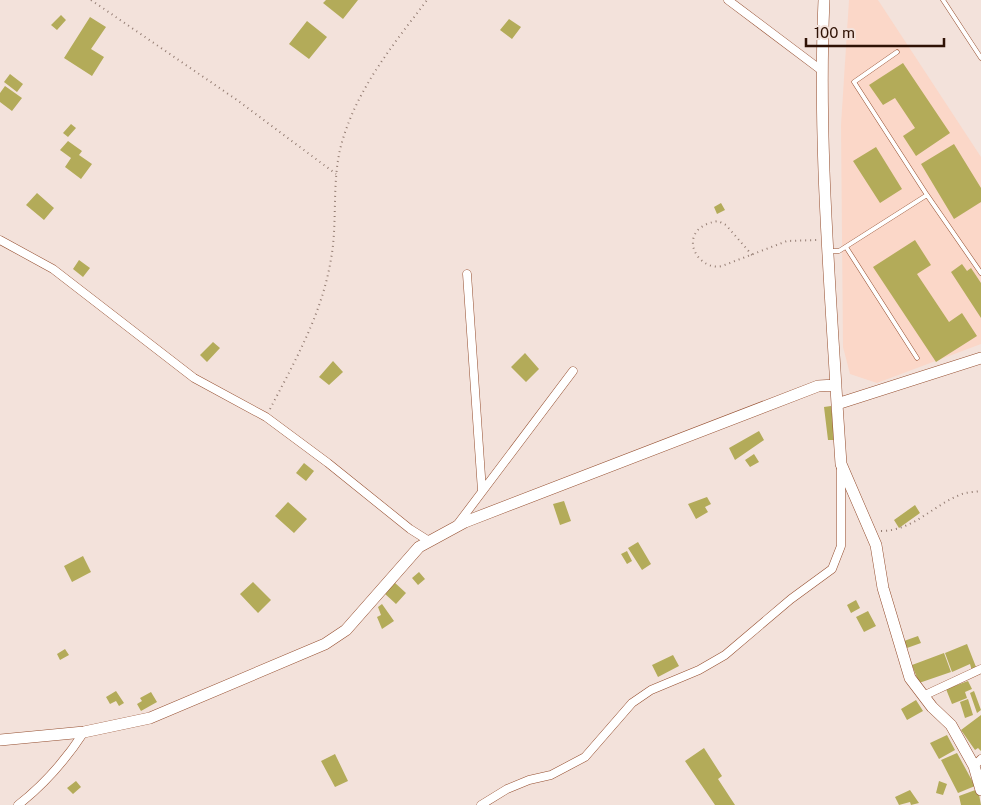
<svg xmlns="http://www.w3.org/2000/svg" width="981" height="805" viewBox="0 0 981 805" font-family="'Public Sans',sans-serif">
<rect width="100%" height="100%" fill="#f3e2db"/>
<path fill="#fbd7c8" d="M849,0H878L981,157V344L877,383L850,374L843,347L841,125Z"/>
<path fill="#b3ab59" d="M326,0H358L343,19L323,3Z
M61,15L66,20L57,30L51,25Z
M90,17L106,27L91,49L104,57L92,76L64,58Z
M509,19L521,27L512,39L500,30Z
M307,21L327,37L309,59L289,44Z
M903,63L950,133L916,156L903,136L915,128L895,98L883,105L869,85Z
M10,74L23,84L17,92L4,82Z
M5,86L22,98L12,111L0,102V93Z
M71,124L76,128L68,137L63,133Z
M68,141L82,151L79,155L92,164L81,179L65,167L71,158L60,150Z
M954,144L981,188V202L954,219L921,164Z
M876,147L902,189L880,203L853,161Z
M37,193L54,208L44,220L26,205Z
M721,203L725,210L717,214L714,207Z
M915,240L931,265L917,274L949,322L962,313L977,336L936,362L873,267Z
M79,260L90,268L83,277L73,269Z
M962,264L967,271L971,268L981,283V318L951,272Z
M213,342L220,348L207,362L200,355Z
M525,353L539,369L526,382L511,367Z
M333,361L343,372L329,385L319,377Z
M831,406L835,440H828L824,407Z
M759,431L764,440L735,460L729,448Z
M754,454L759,462L750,467L745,460Z
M304,463L314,471L306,481L296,473Z
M707,497L711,504L705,507L708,512L696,519L688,504Z
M564,501L571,521L560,525L553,504Z
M288,502L307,519L294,533L275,516Z
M915,505L920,513L899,528L894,520Z
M638,542L651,564L642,570L628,548Z
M627,551L632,561L627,564L621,554Z
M83,556L91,572L72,582L64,566Z
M419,572L425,579L418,585L412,578Z
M253,582L271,600L258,613L240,594Z
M394,582L406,593L396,604L384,593Z
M856,600L860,608L851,613L847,605Z
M382,604L394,621L382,629L377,617L381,615L378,607Z
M868,611L876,626L864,632L856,617Z
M918,636L921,643L907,648L904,641Z
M967,644L976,667L972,671L970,664L952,672L945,653Z
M65,649L69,655L60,660L57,654Z
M944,653L951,672L919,683L912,665Z
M673,655L679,666L658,677L652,665Z
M968,681L972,689L965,692L967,698L952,704L946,689Z
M116,691L124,703L119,706L116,701L110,704L106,697Z
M974,691L981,710L977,713L970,693Z
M151,692L157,702L141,711L137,704L142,701L140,698Z
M968,699L973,715L965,718L960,702Z
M916,700L923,711L907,720L901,709Z
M981,715V751L978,748L975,750L961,730Z
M947,735L955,750L939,759L930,743Z
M704,748L722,776L718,779L735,805H715L685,761Z
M957,753L975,786L958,793L941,760Z
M335,754L348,781L335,787L321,761Z
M76,781L81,787L73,794L67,788Z
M939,781L947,784L943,795L936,793Z
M978,789L981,805H961L959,796Z
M910,790L919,803L911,805L910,802L899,805L895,797Z"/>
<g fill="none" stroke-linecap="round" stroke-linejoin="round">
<defs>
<path id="lane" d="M943,0L981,58
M897,52L854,82L927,195L981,273
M846,247L917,358
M830,251H839L927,195"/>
<path id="street" d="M728,0L821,70
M0,240L53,269L194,378L266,417L328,463L410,529L429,541
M467,274L482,491
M457,525L573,371
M923,696L981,669
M974,766L981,759
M18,805C45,784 65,761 84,732
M481,805L507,789L529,780L551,775L585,757L632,703L651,690L699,670L725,655L791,599L832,569L841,546V468"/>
<path id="secondary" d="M824,0C818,135 829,269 837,404L981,358
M837,404L841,464L876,545L883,588L910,678L932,707L951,725L974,766L981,790
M0,740L84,732L150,718L325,644L346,630L419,547L465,522L818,386L836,385"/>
</defs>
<use href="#lane" stroke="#944d2e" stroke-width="5"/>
<use href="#street" stroke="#944d2e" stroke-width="9"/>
<use href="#secondary" stroke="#944d2e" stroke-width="12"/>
<path stroke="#947d73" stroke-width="2" stroke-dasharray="1 4" stroke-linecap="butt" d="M91,0L237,100L336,174
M752,255L726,225L718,221C674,228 696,272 722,266L787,241L817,240
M270,409C295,361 322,314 331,259C338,221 331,180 342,142C358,87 393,45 427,0
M881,531C913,531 933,505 962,494C968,492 975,492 981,491"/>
<use href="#lane" stroke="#fff" stroke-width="4"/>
<use href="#street" stroke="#fff" stroke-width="8"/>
<use href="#secondary" stroke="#fff" stroke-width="11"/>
</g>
<path d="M806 38v8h138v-8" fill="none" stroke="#2f1205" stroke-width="2.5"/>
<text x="814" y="38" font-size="15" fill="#2f1205" stroke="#f3e2db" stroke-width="4" paint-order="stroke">100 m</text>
</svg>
